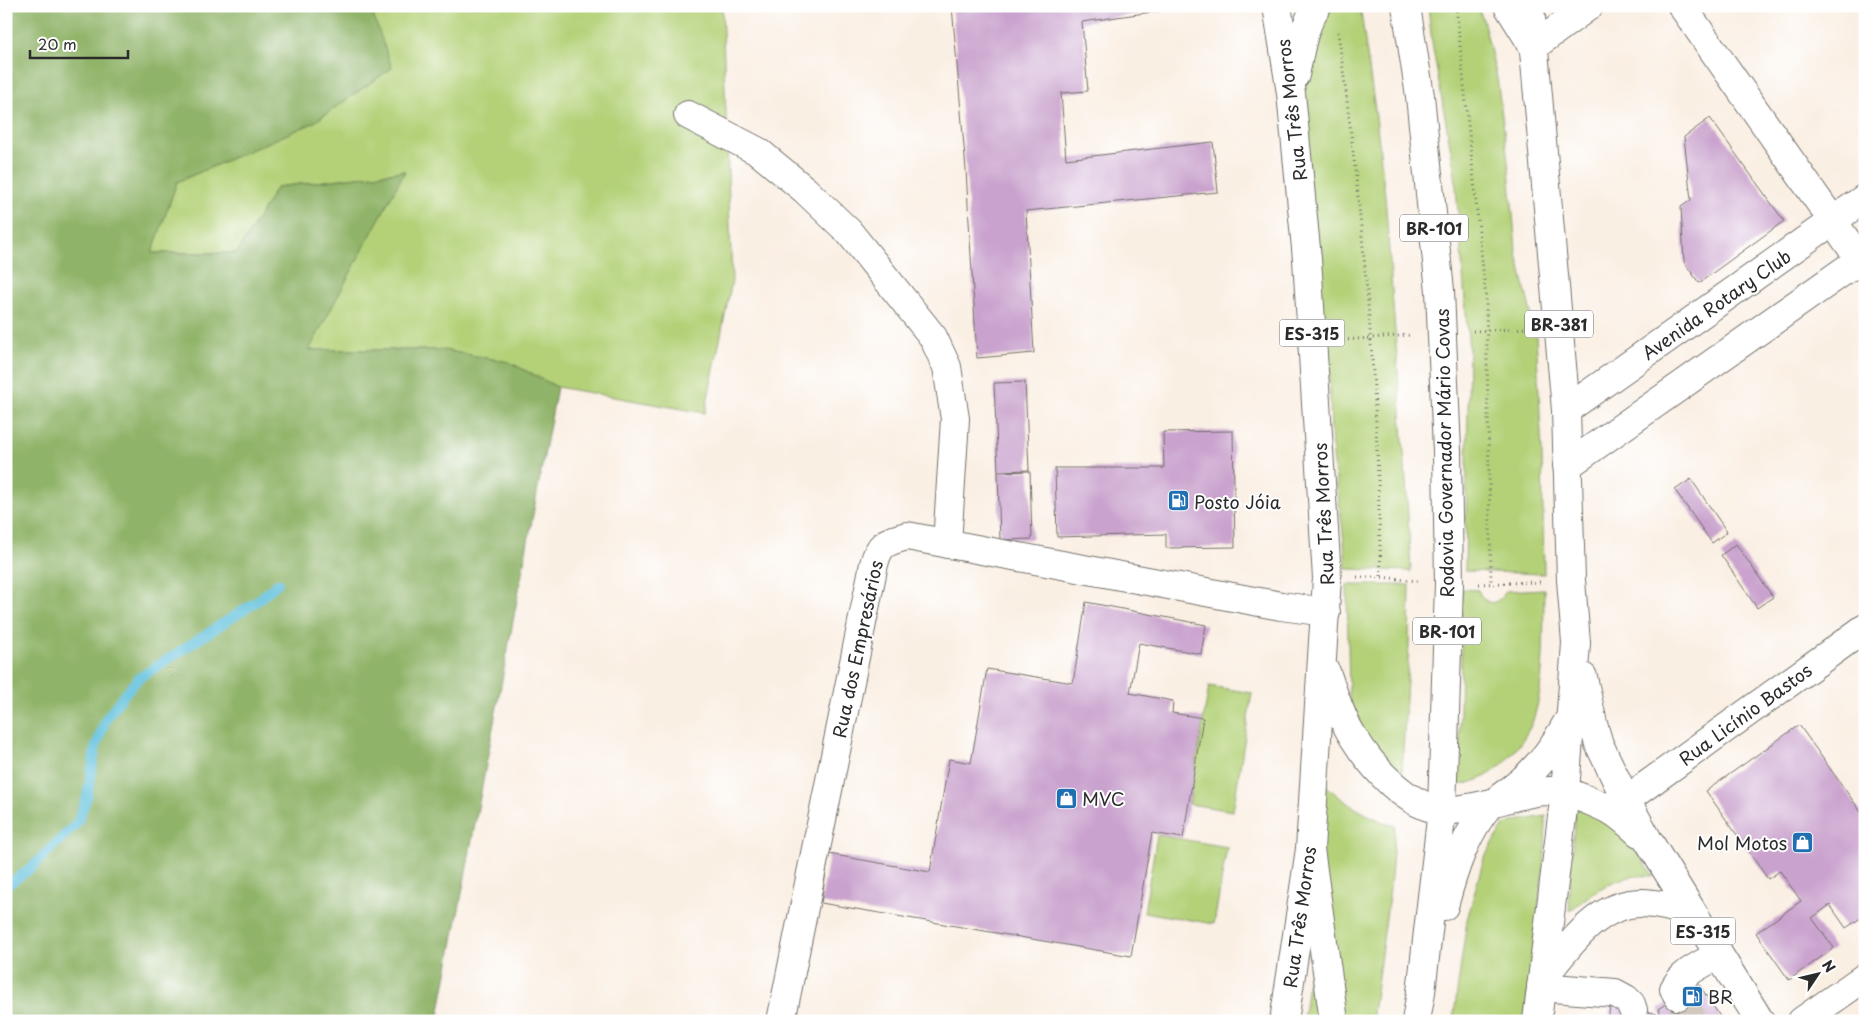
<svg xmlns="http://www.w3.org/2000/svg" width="1871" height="1027" viewBox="0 0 1871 1027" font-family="'Playpen Sans',sans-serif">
<rect width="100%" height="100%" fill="#fff"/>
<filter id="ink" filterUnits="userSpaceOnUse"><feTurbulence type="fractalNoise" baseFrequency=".02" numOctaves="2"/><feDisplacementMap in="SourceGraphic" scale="10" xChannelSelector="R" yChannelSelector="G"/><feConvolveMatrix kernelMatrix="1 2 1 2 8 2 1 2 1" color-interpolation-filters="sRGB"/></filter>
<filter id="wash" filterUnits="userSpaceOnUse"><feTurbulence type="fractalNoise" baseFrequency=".0096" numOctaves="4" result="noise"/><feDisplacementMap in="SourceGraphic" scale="20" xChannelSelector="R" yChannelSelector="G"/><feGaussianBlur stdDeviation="1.12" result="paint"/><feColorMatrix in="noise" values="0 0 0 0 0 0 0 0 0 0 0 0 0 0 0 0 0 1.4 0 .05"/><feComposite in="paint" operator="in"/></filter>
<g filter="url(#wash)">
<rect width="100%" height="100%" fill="#faefe3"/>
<path fill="#b4d178" stroke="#707e52" d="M370,6H722L732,281L705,413L557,387L509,362L443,350H309L404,171L277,187L237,253H152L177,182L313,123L391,68Z
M1331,6H1360L1376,117L1385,196L1406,480L1411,571L1346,569C1344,528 1336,487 1332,446C1329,413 1332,379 1325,346L1302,101L1309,58L1321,20Z
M1428,6H1477L1483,19L1497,78L1509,169L1516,250L1536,335L1542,452L1544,574L1465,571L1469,350L1455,174L1432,43Z
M1347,585H1410L1409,643L1402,772L1388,761L1359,726L1349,698Z
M1462,589L1478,590C1485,606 1497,607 1505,591L1544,589C1543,628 1546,687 1532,723C1527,734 1519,746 1511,755C1495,773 1482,781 1459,785Z
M1209,686L1252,693L1233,811L1189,804Z
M1323,783C1345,803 1367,817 1395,826L1390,888L1372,1021H1338L1322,866Z
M1575,809L1599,814L1627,839L1654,876C1618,873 1597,889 1570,911L1569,895Z
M1546,816L1545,856L1524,1021H1453L1467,920L1484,858L1504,825L1516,821Z
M1157,835L1227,847L1214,924L1144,912Z
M1313,944L1321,1021H1303Z"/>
<path fill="#8fb368" stroke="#5d6f4a" d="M6,6H370L392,68L313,123L177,182L152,253H237L277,187L405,171L309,350H443L509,362L557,387L438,1021H6Z"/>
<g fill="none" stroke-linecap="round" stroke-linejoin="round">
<path stroke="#5ec0dc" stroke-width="10" d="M6,886L30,869L77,823L87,797L96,746L106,719L122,697L139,678L256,602L278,583"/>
</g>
<g id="blocks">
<path fill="#c9a2cd" d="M952,6H1194L1082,22L1088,91L1061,93L1066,159L1213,142L1218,192L1026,211L1034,353L977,358L966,170Z
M1710,118L1784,221L1699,283L1684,262L1681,207L1691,200L1684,137Z
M1025,382L1029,470L998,471L994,383Z
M1233,431L1235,547L1166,548V534L1057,537L1055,468H1164L1163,432Z
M1030,471L1032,539L1000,540L998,472Z
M1691,479L1727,532L1712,543L1675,490Z
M1736,544L1773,597L1757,608L1721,555Z
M1086,602L1206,625L1201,654L1139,643L1130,693L1173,701L1172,713L1203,718L1183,838L1152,833L1131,956L821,903L829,854L930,872L949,759L971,763L987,669L1073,683Z
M1799,725L1861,812L1865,810V915L1846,928L1830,905L1812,918L1834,948L1789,980L1756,933L1801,901L1780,871L1768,879L1706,791Z
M1698,983L1723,1021H1666L1658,1009Z
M1610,1006L1658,1014L1657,1021H1608Z"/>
</g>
</g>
<g filter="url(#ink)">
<use href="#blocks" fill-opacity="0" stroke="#73706b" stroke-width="1"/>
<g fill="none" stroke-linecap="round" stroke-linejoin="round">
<path stroke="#d1c8be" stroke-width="28" stroke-dasharray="28 14" stroke-linecap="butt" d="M1678,996L1694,1021"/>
<defs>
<path id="minor" d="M1682,6L1865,267
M1533,47L1589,6
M688,115L759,152L805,190L849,232L933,337L947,367L955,419L947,544
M1566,410L1865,198
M1567,466L1865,256
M1626,800L1865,628
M1541,987L1615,993L1626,999L1631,1004L1633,1010
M1678,996L1674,989C1682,972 1703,964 1718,955
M781,1021L874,564C880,542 886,542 907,536L1281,606L1326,612
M1802,1021L1865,977"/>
<path id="major" d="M1277,6L1291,93L1307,259L1327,578L1310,849L1284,1021
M1508,6L1530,41
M1530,6L1566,410L1571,580L1576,643L1565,792L1537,1021
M1295,75C1300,52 1303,26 1317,6
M1326,672C1334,694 1341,718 1354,738C1372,767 1407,807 1443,810C1453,811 1464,809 1474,807C1502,802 1533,787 1563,792C1573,793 1607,808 1615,813C1624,819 1631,826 1639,833
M1583,677L1593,724L1599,744L1626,800L1648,840L1760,1021
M1502,796C1533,775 1550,753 1568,721
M1543,978C1568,947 1597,903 1641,903C1660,903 1676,909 1694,915"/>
<path id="highway" d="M1406,6L1420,96L1440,291L1447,451L1449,584L1442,810L1421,992L1416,1021
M1310,849L1334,1021
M1444,906C1454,869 1465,834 1490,804"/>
</defs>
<use href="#minor" stroke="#73706b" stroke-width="30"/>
<use href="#major" stroke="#73706b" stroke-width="30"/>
<use href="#highway" stroke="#73706b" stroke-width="30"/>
<path stroke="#73706b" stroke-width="3" stroke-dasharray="1 4" stroke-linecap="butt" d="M1456,6L1486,299L1491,584
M1338,32C1355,156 1368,281 1375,406C1378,463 1379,520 1381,577
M1473,331L1529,328
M1343,340L1411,335
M1357,577H1381L1418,581
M1479,584L1540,582"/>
<use href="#minor" stroke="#fff" stroke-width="28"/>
<use href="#major" stroke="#fff" stroke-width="28"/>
<use href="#highway" stroke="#fff" stroke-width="28"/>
</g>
</g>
<defs>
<symbol id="fuel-square" viewBox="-11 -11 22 22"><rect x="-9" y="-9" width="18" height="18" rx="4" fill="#1f6fb2" stroke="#fff"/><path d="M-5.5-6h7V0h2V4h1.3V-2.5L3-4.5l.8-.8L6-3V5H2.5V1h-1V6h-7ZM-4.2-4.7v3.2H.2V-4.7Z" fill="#fff"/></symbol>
<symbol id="shop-square" viewBox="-11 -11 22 22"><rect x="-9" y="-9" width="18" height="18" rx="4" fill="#1f6fb2" stroke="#fff"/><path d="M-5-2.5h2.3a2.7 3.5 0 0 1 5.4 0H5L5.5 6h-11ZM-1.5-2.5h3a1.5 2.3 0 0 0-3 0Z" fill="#fff"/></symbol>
</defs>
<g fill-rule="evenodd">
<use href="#fuel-square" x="1166" y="488" width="25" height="25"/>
<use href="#shop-square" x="1054" y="786" width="25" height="25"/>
<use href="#shop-square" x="1790" y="830" width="25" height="25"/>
<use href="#fuel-square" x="1680" y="984" width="25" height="25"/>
</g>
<g text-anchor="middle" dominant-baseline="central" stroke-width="4" stroke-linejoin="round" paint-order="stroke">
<g fill="#fff" stroke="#6b6b6b" stroke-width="1">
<rect x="1400" y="214.5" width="68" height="27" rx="4"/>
<rect x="1525" y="310.5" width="68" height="27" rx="4"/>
<rect x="1279.5" y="319.5" width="65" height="27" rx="4"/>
<rect x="1413" y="617.5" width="68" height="27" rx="4"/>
<rect x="1670.5" y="917.5" width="65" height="27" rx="4"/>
</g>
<g font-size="16" font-weight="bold" fill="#2b2b2b">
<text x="1434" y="228">BR-101</text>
<text x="1559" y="324">BR-381</text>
<text x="1312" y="333">ES-315</text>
<text x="1447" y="631">BR-101</text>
<text x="1703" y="931">ES-315</text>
</g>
<g font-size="18" fill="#2b2b2b" stroke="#fff">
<text transform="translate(1291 110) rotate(-97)">Rua Três Morros</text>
<text transform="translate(1716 304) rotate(-35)">Avenida Rotary Club</text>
<text transform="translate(1444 453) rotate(-91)">Rodovia Governador Mário Covas</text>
<text transform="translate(1323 514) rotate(-93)">Rua Três Morros</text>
<text transform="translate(857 649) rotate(-78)">Rua dos Empresários</text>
<text transform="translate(1745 714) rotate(-36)">Rua Licínio Bastos</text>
<text transform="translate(1299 917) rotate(-82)">Rua Três Morros</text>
</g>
<g font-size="18" fill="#2b2b2b" stroke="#fff" text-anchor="start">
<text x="1194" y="501">Posto Jóia</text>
<text x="1082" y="798">MVC</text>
<text x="1787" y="842" text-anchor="end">Mol Motos</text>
<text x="1708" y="996">BR</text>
</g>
</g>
<rect width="1871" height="1027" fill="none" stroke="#fff" stroke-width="25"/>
<g transform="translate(1818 974) rotate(55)" stroke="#ffffff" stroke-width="4" paint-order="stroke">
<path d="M0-4L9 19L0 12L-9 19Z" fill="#2b2b2b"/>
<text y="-8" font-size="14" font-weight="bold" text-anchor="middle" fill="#2b2b2b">N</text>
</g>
<path d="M30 50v8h98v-8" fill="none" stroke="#2b2b2b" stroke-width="2.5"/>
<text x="38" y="50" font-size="15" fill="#2b2b2b" stroke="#ffffff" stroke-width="4" paint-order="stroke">20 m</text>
</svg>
